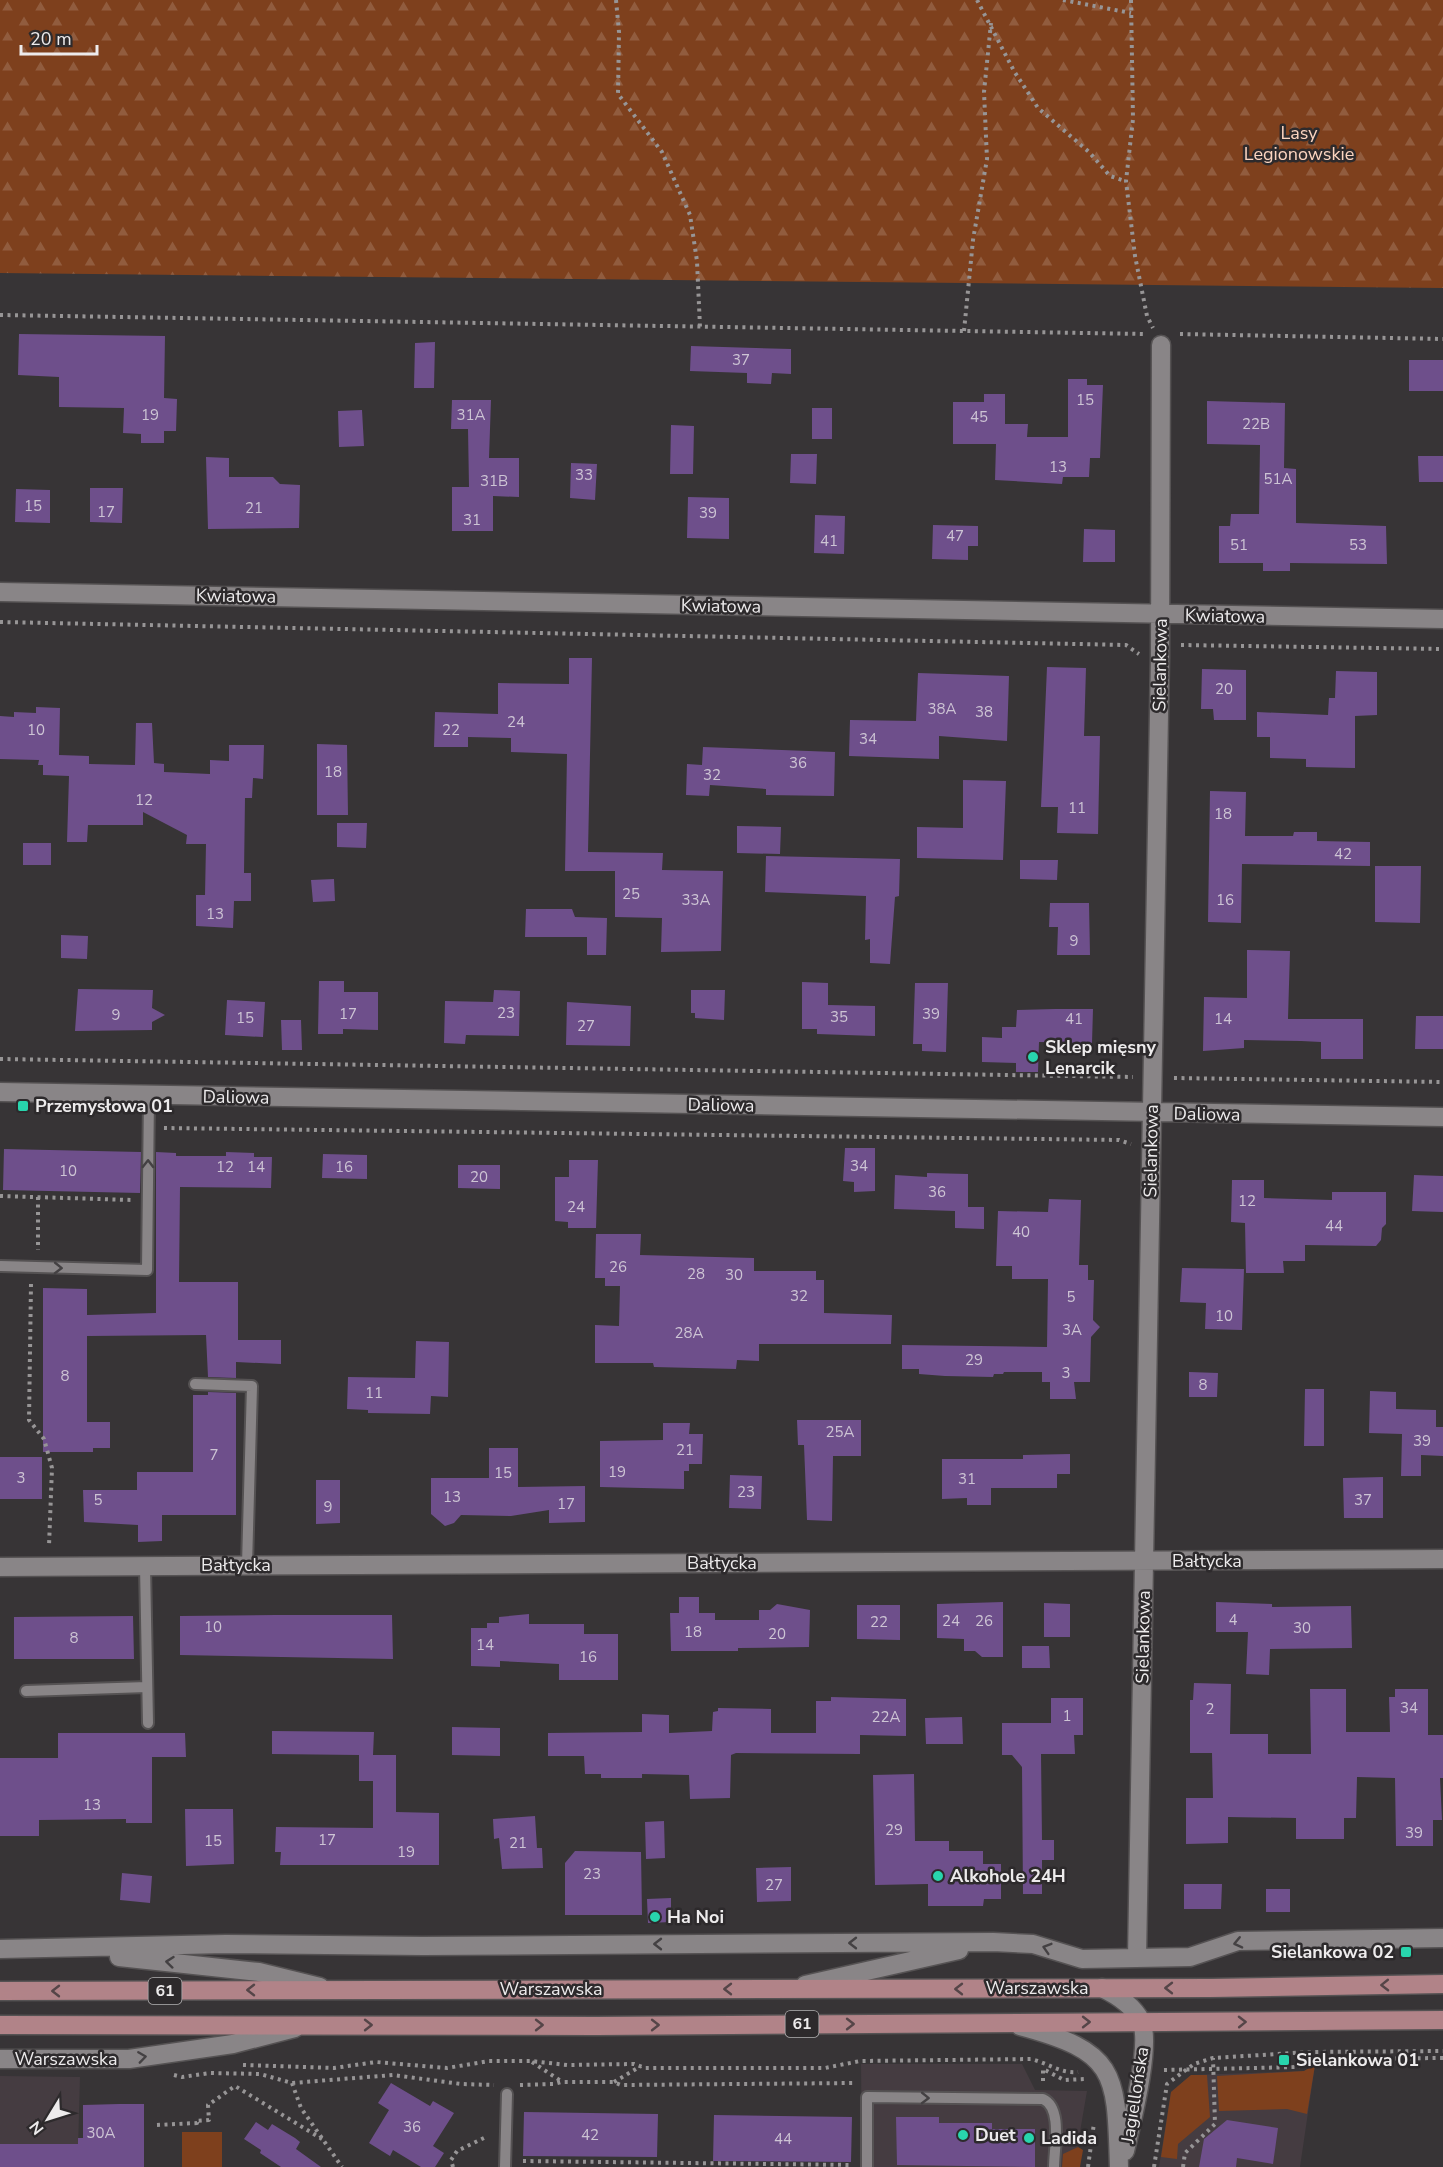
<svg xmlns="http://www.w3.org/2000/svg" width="1443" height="2167" viewBox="0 0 1443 2167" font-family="'Nunito Sans',sans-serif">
<defs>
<pattern id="forest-firs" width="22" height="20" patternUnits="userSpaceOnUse" patternTransform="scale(1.5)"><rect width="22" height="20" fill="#7e401d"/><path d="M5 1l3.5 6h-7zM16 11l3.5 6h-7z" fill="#915c3e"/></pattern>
</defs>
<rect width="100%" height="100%" fill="#373436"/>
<path fill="#453c41" d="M861,2064H1022L1035,2090L1087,2091L1074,2167H862Z
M1315,2065L1300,2167H1159L1171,2092L1191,2075L1304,2071Z
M0,2076L80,2077L78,2150L0,2167Z"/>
<path fill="#7e401d" d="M1315,2065L1307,2114L1287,2109L1219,2111L1217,2076L1304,2071Z
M1191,2075H1207L1210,2117L1178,2144L1177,2159L1161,2157L1171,2092Z
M182,2132H222V2167H182Z
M1078,2147L1083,2150L1080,2167H1062L1063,2154Z"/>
<path fill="url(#forest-firs)" d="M0,0H1443V288L0,273Z"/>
<path fill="#6e4f8b" d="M19,334L165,336L164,398L177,399L176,431H164V443H141V434L123,433L124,408L59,407V377L18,375Z
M435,342L434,388H414L415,343Z
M691,346L791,349V374L772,373L771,384L747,383V373L690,371Z
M1409,360H1443V391H1409Z
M1068,379H1087V385H1103L1100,458H1090L1089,477H1063L1062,484L995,480L996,444H953V402H984V394H1005V424H1028L1027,437H1068Z
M452,400H491L489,458H519V497L493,496V531H452V487H469L468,429H451Z
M1207,401L1285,403L1284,468L1296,469V523L1386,526L1387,564L1290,563V571H1263V563H1219V526H1230L1231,514H1259L1260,445L1207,444Z
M812,408H832V439H812Z
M362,410L364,446L339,447L338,411Z
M671,425L694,426L693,474H670Z
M791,454H817L816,484L790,483Z
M1418,456H1443V482H1419Z
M206,457L229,458V477H273L280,484L300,485L299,528L208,529Z
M571,463L597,464L595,500L570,498Z
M90,488H123L122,523L90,522Z
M16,489L50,490V523L15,522Z
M688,497L729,498V539L687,538Z
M815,515L845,516L844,554L814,553Z
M933,525L978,526V546H968V560L932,559Z
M1084,529L1115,530V562H1083Z
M569,658H592L588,852L663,853L662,870L723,871L721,951L661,952L662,918L615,917V871H565L567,754L511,752V738L468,737V747H434L435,712L498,714V683L569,684Z
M1047,667L1086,668L1084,736H1100L1098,834L1057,833L1058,807H1041Z
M1202,669L1246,670V720H1214L1213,709H1201Z
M1336,671L1377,672V715L1355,716V768L1306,767V759L1270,758V737H1257V712L1328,715L1329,698H1335Z
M918,673L1009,676L1007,741L939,736V759L849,756L850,720L916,721Z
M36,707L60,708L59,755L89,756V764L135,765L136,723H152L154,763L164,764V772L210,774V760L229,761V745H264L263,779L253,778L252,798H245L244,873H251V901H234L233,928L196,926V895H205L206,844H186L187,835L143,812V825H88L87,842H67L69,776L43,775V765H38L39,760L0,759V716L14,717V712L36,713Z
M317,744L347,745L348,815H317Z
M703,747L835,752L834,796L766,795V789L710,785L709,796L686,795L687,764L702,765Z
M963,780L1006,781L1003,860L917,858V827L963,828Z
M1210,791L1246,792L1245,836H1293L1294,832H1317V841L1370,842V866L1242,864L1241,923L1208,922Z
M337,823H367L366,848L337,847Z
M737,826L781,827L780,854L737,853Z
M23,843H51V865H23Z
M766,856L900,859L899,896L895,897L890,964L870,963V939L865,940L866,896L765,892Z
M1020,860H1058L1057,880L1020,879Z
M1375,866H1421L1420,923L1375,922Z
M334,879L335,901L313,902L311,880Z
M1050,903H1089L1090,955H1057L1058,927H1049Z
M526,909H572L575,917L607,918L606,955H587V937H525Z
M61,935L88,936L87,959L61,958Z
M1247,950L1290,951L1288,1019H1363V1059H1321V1042L1301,1041L1244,1040V1048L1203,1051L1204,997L1247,998Z
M319,981H344V992H378V1030L343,1029V1034H318Z
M802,982L828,983V1005L875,1006V1036L817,1034V1029H802Z
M915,983H948L946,1052L922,1051V1044H913Z
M78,989L153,990L152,1008L165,1015L152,1022V1030L75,1031Z
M494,990L520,991L519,1036L466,1035L465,1044L444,1043L445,1001L493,1002Z
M691,990H725L724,1020L695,1018V1013H691Z
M227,1000L265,1002L263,1037L225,1035Z
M567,1002L631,1006L630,1046L566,1045Z
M1055,1009H1093L1092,1043L1039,1042L1038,1072H1016V1063L982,1062V1037L1002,1038V1027H1016L1017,1010Z
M1416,1016H1443V1049H1415Z
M281,1020H301L302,1050H282Z
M845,1148H875V1191L854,1192V1182L843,1181Z
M4,1149L141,1152L140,1193L3,1190Z
M156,1152L176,1153V1156H226V1152L254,1153V1157H272L271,1188L180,1187L179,1282H238V1340H281V1364L236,1362V1378L208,1377L206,1335L87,1336V1422H110V1448H93V1452H43V1288L87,1289V1315L156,1313Z
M323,1154L367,1155V1179L322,1178Z
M569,1160H598L596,1228H568V1222L555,1221V1177H569Z
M458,1165H500V1189L458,1188Z
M927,1173L968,1174V1207H984V1229L955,1228V1211L894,1209L895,1175L927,1177Z
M1414,1175L1443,1176V1212L1412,1211Z
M1232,1180H1264V1198L1332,1200V1192H1386V1224L1382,1228L1381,1240L1376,1246L1305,1245V1261H1283L1284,1273H1246L1245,1223L1231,1222Z
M1049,1199L1081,1200L1079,1265H1088V1280H1094L1093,1320L1100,1327L1091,1337L1090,1382H1074L1076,1399H1050V1382H1042V1372H1004L1003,1374H994L993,1377L945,1376L919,1374V1369H902V1345L1047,1347L1048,1279H1012V1266H996L998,1211L1048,1212Z
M596,1234H641L640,1255L754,1258V1271H816V1280H824V1313L892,1315L891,1344H759V1361L737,1360L736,1369L654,1367L653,1363H595V1325L619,1326L620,1286H605V1278H595Z
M1182,1268L1244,1269L1242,1330L1205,1329L1206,1303L1180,1302Z
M416,1341L449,1342L448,1397L431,1396L430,1414L368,1413V1410L347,1409L348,1377L415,1378Z
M1189,1372L1218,1373L1217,1397H1189Z
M1305,1389H1324V1446H1304Z
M1370,1391L1396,1392V1409L1436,1410V1427H1443V1456L1421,1455V1476H1401L1402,1434L1369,1433Z
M208,1392L236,1393V1515H162V1541L138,1542V1525L84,1522L83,1490H137V1472H193V1395H208Z
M797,1420H861V1456H833L832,1521L807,1520L804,1445H798Z
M663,1423H690L689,1434H703L702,1464H689V1471H684V1489L600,1487V1441L663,1440Z
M489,1448H518V1487L585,1486V1522L549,1523V1510L511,1516L461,1515L454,1523L445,1526L431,1514V1478H489Z
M1070,1454V1474H1057V1488H991V1505H967V1498L942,1499V1459H1023V1455Z
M0,1457H42V1499H0Z
M730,1475L762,1476L761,1509L729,1508Z
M1383,1477V1518H1344L1343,1478Z
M316,1480H340V1523L316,1524Z
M679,1597H699V1613H715V1620H759V1610H770L777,1604L810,1610L809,1647L738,1648V1651H671L670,1613H679Z
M1003,1602V1657H982L975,1651H964V1639L937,1638V1604Z
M1216,1602L1272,1604V1607L1351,1606L1352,1648L1270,1649L1269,1675L1246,1674L1248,1632H1216Z
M1044,1603L1070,1604V1637H1044Z
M857,1605H900V1640L857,1639Z
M529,1614V1624H584V1634H618V1680H559V1664L500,1661V1667L471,1666V1628H487V1623H499V1617Z
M276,1615H392L393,1659L180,1655V1616Z
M133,1616L134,1659H14V1617Z
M1022,1646H1049L1050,1668H1022Z
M1194,1683L1231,1684L1230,1734H1268V1754H1311L1310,1689H1346V1732H1390L1389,1697H1395V1689H1428V1735H1443V1778H1440L1442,1820H1433V1846H1396L1395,1778L1357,1777L1356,1818H1344V1839H1296V1818L1228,1817V1843L1186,1844V1798H1213L1212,1753H1190V1700H1193Z
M831,1697L906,1699V1736L860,1735V1754L736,1753L731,1755L730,1798L690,1799L689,1775L642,1774V1778H601V1774H585L584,1756H548V1733L642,1732V1714L669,1715V1733L712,1731L713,1712L718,1711V1708L771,1709V1733H816V1701H831Z
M1051,1698H1083V1735H1074L1075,1754H1041L1042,1840H1054V1860H1042V1894H1023L1022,1767L1012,1755H1002V1723H1051Z
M962,1717L963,1744H926L925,1718Z
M452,1727L500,1728V1756L452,1755Z
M272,1731L374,1732L373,1755H396V1812L439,1813V1865H280L281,1852H275L276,1827L373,1828V1781H359V1755L272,1754Z
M58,1733H185L186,1757H152V1823H126V1819L39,1820V1836H0V1758H58Z
M914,1774L915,1841H949V1851H983V1864H1001V1899H984L983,1906H928V1884L875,1885L873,1775Z
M185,1809H233L234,1864L186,1866Z
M535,1816L537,1848H542L543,1868L502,1869L499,1838L494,1839L493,1819Z
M664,1821L665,1858L646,1859L645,1822Z
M575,1851L641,1852L642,1915H565V1863Z
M791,1867V1901L757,1902L756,1868Z
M122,1873L152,1876L150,1903L120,1900Z
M1184,1884H1222L1221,1909H1184Z
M1266,1889H1290V1912H1266Z
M671,1898V1922L648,1923L647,1899Z
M391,2083L430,2106L433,2101L454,2113L433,2146L444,2153L435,2167H421L393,2150L390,2156L369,2143L389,2110L378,2103Z
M119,2104H144V2167H0V2144H78V2138H83V2105Z
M524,2112L658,2114L657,2157L523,2156Z
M714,2115L852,2117L851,2162L713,2161Z
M896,2117H939V2123H992V2129H1035V2167L897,2165Z
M1227,2120L1278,2128L1273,2164L1237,2158L1236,2167H1199L1204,2139Z
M256,2122L268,2130L272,2124L295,2138L300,2142L296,2149L321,2167H281L260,2153L261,2150L244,2139Z"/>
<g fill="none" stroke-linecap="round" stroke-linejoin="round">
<defs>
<path id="service" d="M0,1266L147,1270L149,1095
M195,1384L252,1386L247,1565
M145,1566L148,1723
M26,1691L147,1687
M505,2167L507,2094
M867,2167V2097L1043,2099C1063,2108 1054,2149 1054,2167"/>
<path id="minor" d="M0,592L1443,619
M0,1092L1443,1117
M0,1567L1443,1559
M0,1949L226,1944L423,1946L993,1942L1033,1944L1082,1959L1190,1957L1238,1941L1443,1938
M119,1957L259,1972L320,1987
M1137,1958L1160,657L1161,345
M805,1985L959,1950
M0,2059H129L233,2044L295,2028"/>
<path id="tertiary" d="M1102,1988C1117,1995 1133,2006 1141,2021C1152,2043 1131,2125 1125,2151
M1020,2026C1118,2052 1116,2073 1119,2167"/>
<path id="primary" d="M0,1991L1211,1988L1443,1984
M0,2025L596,2026L1443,2020"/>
</defs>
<use href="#service" stroke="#555253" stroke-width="14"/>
<use href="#minor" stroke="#555253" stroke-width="21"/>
<use href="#tertiary" stroke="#555253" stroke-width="21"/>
<use href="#primary" stroke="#555253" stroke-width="21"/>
<path stroke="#979596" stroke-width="4" stroke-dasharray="3 4.5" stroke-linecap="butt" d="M616,0L619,32L618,94L662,152L690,215L697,261L700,327
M977,0L1014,71L1038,108L1089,152L1110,176L1125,181
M1063,0L1131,13
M1131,0L1133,119L1126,181L1135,256L1147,316L1153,328
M0,315L1145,334
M964,331L973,240L987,159L984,92L991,23
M1180,334L1443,339
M0,622L1126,645L1139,654
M1181,645L1443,649
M0,1059L1133,1077
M1174,1078L1443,1082
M164,1128L1119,1140L1131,1144
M0,1196L132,1200
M38,1197V1250
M31,1284L29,1420L44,1439L52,1468L49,1546
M532,2062L561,2081
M243,2065L334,2068L376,2062L447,2068L489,2061H531L567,2065L634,2064L645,2068H825L860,2061L1031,2059C1048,2063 1061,2074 1078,2072
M1164,2070L1297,2067L1319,2059L1443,2058
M174,2075L182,2077L210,2073L260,2074L292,2083L393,2075L461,2084L494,2085
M1043,2081V2069L1064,2080L1084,2079
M614,2082L641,2066
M292,2083L301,2108L342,2167
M520,2085L554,2084L561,2082H613L621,2085L856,2083
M157,2125L197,2123L196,2121L209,2120L208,2105L235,2086L322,2139
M523,2161L852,2165
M453,2167L451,2160L457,2151L488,2136
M1088,2167L1094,2123
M1154,2167L1167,2084L1194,2064L1213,2058L1309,2052L1443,2051
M1183,2167L1185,2153L1215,2124L1213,2058"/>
<use href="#service" stroke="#898587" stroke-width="10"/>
<use href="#minor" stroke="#898587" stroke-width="18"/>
<use href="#tertiary" stroke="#898587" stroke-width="18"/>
<use href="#primary" stroke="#b18388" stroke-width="18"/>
</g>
<defs><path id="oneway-chevron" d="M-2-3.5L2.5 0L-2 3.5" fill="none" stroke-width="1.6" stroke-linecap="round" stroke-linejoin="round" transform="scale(1.5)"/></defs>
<g stroke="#444143">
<use href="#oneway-chevron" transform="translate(148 1164) rotate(-89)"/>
<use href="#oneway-chevron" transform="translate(58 1268) rotate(1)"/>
<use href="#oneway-chevron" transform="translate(853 1943) rotate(180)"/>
<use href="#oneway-chevron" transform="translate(1238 1943) rotate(167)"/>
<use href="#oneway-chevron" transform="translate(658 1944) rotate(180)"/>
<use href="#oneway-chevron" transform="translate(1047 1948) rotate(-163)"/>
<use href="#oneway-chevron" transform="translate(170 1962) rotate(-174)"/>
<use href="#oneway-chevron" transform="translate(142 2057) rotate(-8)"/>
<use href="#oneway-chevron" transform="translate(925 2098) rotate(1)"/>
</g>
<g stroke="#554548">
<use href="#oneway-chevron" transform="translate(1385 1985) rotate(179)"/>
<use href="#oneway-chevron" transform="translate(1169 1988) rotate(180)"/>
<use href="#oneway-chevron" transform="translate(728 1989) rotate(180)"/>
<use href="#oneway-chevron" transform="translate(959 1989) rotate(180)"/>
<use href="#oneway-chevron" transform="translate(251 1990) rotate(180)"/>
<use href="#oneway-chevron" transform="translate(56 1991) rotate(180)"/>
<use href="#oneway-chevron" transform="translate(1086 2022)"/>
<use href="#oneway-chevron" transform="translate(1242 2022) rotate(-1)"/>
<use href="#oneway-chevron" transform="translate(850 2024)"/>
<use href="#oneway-chevron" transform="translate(368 2025)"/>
<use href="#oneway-chevron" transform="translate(539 2025)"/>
<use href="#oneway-chevron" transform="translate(655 2025)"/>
</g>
<g fill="#28d5ad" stroke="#2d2a2c" stroke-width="2">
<circle cx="1033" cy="1057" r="6"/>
<rect x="17" y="1100" width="12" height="12" rx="3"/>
<circle cx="938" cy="1876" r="6"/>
<circle cx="655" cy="1917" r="6"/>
<rect x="1400" y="1946" width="12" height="12" rx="3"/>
<rect x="1278" y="2054" width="12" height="12" rx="3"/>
<circle cx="963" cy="2135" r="6"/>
<circle cx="1029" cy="2138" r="6"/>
</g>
<g text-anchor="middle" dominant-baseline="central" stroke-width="5" stroke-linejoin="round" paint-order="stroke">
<g font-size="15" fill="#cdc4d4">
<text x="741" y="360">37</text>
<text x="1085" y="400">15</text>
<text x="150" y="415">19</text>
<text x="471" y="415">31A</text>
<text x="979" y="417">45</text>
<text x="1256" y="424">22B</text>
<text x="1058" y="467">13</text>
<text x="584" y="475">33</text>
<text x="1278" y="479">51A</text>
<text x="494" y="481">31B</text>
<text x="33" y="506">15</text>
<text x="254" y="508">21</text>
<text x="106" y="512">17</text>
<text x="708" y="513">39</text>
<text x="472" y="520">31</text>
<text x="955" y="536">47</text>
<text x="829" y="541">41</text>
<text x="1239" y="545">51</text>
<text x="1358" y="545">53</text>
<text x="1224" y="689">20</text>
<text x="942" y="709">38A</text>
<text x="984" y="712">38</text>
<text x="516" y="722">24</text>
<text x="36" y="730">10</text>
<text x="451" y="730">22</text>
<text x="868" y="739">34</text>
<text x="798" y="763">36</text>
<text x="333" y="772">18</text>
<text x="712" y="775">32</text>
<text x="144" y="800">12</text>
<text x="1077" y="808">11</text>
<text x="1223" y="814">18</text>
<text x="1343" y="854">42</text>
<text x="631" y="894">25</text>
<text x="696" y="900">33A</text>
<text x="1225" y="900">16</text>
<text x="215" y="914">13</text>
<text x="1074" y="941">9</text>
<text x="506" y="1013">23</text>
<text x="348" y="1014">17</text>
<text x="931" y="1014">39</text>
<text x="116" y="1015">9</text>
<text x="839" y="1017">35</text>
<text x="245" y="1018">15</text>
<text x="1074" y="1019">41</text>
<text x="1223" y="1019">14</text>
<text x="586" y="1026">27</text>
<text x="859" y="1166">34</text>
<text x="225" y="1167">12</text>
<text x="256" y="1167">14</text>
<text x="344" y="1167">16</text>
<text x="68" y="1171">10</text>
<text x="479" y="1177">20</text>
<text x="937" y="1192">36</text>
<text x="1247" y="1201">12</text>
<text x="576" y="1207">24</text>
<text x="1334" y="1226">44</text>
<text x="1021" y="1232">40</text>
<text x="618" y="1267">26</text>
<text x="696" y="1274">28</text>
<text x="734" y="1275">30</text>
<text x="799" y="1296">32</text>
<text x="1071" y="1297">5</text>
<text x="1224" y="1316">10</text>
<text x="1072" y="1330">3A</text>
<text x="689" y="1333">28A</text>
<text x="974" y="1360">29</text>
<text x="1066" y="1373">3</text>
<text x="65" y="1376">8</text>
<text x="1203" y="1385">8</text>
<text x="374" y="1393">11</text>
<text x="840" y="1432">25A</text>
<text x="1422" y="1441">39</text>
<text x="685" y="1450">21</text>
<text x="214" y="1455">7</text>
<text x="617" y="1472">19</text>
<text x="503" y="1473">15</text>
<text x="21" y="1478">3</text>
<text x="967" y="1479">31</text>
<text x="746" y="1492">23</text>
<text x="452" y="1497">13</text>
<text x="98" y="1500">5</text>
<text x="1363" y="1500">37</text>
<text x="566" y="1504">17</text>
<text x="328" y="1507">9</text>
<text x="1233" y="1620">4</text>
<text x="951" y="1621">24</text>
<text x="984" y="1621">26</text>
<text x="879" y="1622">22</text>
<text x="213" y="1627">10</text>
<text x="1302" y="1628">30</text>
<text x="693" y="1632">18</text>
<text x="777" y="1634">20</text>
<text x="74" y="1638">8</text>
<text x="485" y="1645">14</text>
<text x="588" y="1657">16</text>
<text x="1409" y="1708">34</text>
<text x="1210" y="1709">2</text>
<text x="1067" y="1716">1</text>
<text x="886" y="1717">22A</text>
<text x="92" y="1805">13</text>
<text x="894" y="1830">29</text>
<text x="1414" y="1833">39</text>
<text x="327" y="1840">17</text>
<text x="213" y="1841">15</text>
<text x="518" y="1843">21</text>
<text x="406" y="1852">19</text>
<text x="592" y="1874">23</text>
<text x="774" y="1885">27</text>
<text x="412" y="2127">36</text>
<text x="101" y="2133">30A</text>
<text x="590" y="2135">42</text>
<text x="783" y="2139">44</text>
</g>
<g fill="#2d2a2c" stroke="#b3b1b2" stroke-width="1.5">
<rect x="148.5" y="1978" width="33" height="26" rx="4.5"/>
<rect x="785.5" y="2011" width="33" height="26" rx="4.5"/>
</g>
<g font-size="16" font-weight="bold" fill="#edebec">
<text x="165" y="1991">61</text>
<text x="802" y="2024">61</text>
</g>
<g font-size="18" fill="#fcd5c0" stroke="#2d2a2c">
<text x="1299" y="133">Lasy<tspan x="1299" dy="21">Legionowskie</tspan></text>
</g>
<g font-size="18" fill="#edebec" stroke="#2d2a2c">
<text transform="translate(236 596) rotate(1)">Kwiatowa</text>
<text transform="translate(721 606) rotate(1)">Kwiatowa</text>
<text transform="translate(1225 616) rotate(1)">Kwiatowa</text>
<text transform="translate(1160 665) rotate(-89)">Sielankowa</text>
<text transform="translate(236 1097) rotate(1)">Daliowa</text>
<text transform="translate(721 1105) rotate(1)">Daliowa</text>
<text transform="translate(1207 1114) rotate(1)">Daliowa</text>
<text transform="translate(1151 1151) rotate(-89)">Sielankowa</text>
<text x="1207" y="1561">Bałtycka</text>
<text x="722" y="1563">Bałtycka</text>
<text x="236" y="1565">Bałtycka</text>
<text transform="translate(1143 1637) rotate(-89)">Sielankowa</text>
<text x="1037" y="1988">Warszawska</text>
<text x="551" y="1989">Warszawska</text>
<text x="66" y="2059">Warszawska</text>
<text transform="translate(1135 2095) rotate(-81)">Jagiellońska</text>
</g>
<g font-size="18" font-weight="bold" fill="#edebec" stroke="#2d2a2c" text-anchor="start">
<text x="1045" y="1047">Sklep mięsny<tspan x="1045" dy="21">Lenarcik</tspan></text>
<text x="35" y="1106">Przemysłowa 01</text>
<text x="950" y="1876">Alkohole 24H</text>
<text x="667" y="1917">Ha Noi</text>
<text x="1394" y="1952" text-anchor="end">Sielankowa 02</text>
<text x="1296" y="2060">Sielankowa 01</text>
<text x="975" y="2135">Duet</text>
<text x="1041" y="2138">Ladida</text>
</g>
</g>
<g transform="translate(48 2119) rotate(232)" stroke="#2d2a2c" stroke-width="4.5" paint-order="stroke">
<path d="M0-4.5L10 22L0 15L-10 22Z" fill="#edebec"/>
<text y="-9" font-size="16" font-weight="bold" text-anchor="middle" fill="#edebec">N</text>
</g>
<path d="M21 45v9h76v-9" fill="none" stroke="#edebec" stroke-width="3"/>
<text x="30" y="45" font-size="18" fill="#edebec" stroke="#2d2a2c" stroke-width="4.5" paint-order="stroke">20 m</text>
</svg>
